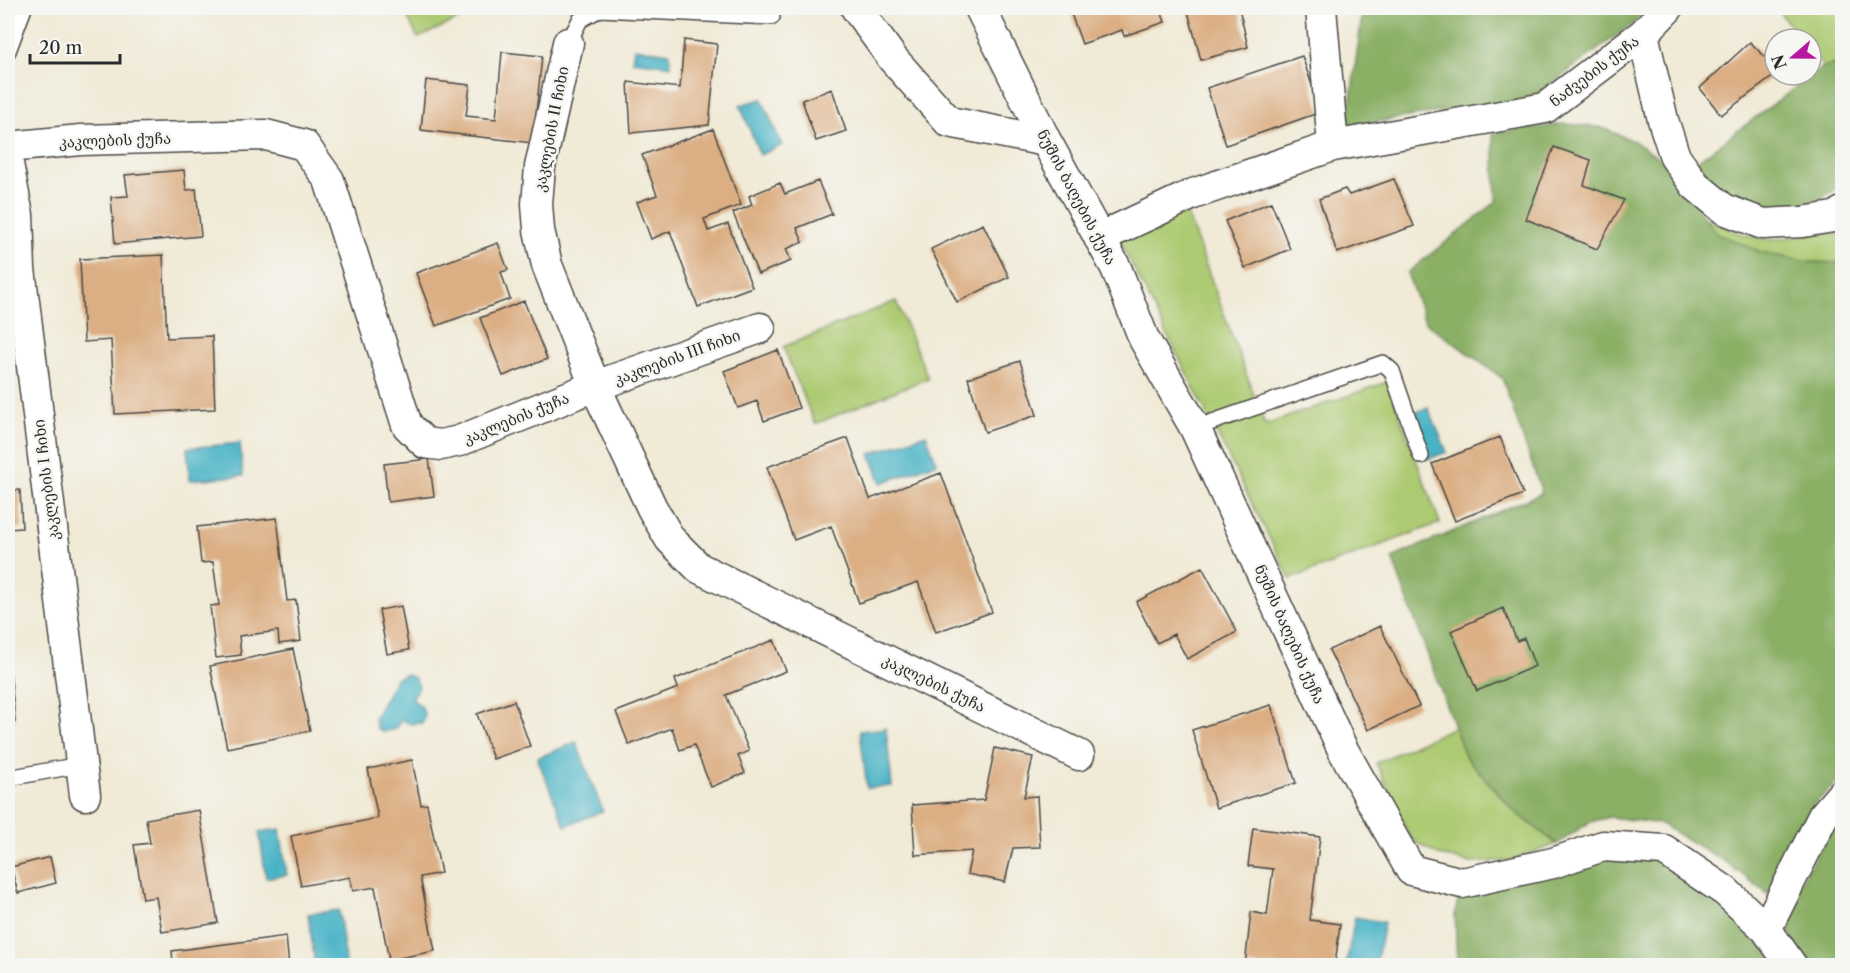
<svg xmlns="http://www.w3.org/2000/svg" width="1850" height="973" viewBox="0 0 1850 973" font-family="'Libre Caslon Text','Noto Serif Georgian',serif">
<rect width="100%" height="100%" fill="#f6f6f2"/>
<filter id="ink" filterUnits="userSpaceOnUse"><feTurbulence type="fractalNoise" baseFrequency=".0167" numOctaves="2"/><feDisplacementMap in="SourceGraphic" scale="12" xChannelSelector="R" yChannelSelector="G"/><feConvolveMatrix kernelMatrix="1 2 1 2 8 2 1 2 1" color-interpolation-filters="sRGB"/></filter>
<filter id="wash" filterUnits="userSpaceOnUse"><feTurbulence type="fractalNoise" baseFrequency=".008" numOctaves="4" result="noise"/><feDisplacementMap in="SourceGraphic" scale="24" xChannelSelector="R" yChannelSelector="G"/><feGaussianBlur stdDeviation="1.35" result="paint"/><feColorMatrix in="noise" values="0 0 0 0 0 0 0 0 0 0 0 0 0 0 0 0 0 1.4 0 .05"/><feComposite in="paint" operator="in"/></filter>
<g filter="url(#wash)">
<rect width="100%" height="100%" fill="#f0ead6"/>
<path fill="#adcb73" stroke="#6c7b4f" stroke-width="1.5" d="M403,8H483L418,38Z
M1776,8H1842V63L1823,67L1811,52V39H1801Z
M1186,211L1265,425L1387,382L1440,523L1290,579L1119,239Z
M1705,218L1742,234L1771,240L1824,232L1842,235V263L1807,262L1761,252L1716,233Z
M896,301L928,378L815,424L783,347Z
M1454,727L1466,756L1513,810L1557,844L1512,860L1471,863L1438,855L1411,839L1376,763Z"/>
<path fill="#8aaf65" stroke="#5a6d48" stroke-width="1.5" d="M1363,8H1650L1635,22L1532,98L1347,126Z
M1842,63V184C1807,215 1750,215 1714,184C1707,178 1701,169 1696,162L1823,67Z
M1564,124L1600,127L1634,141L1664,162L1716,233L1761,252L1807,262L1842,263V778L1815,803L1768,894L1724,861L1661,824L1610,817L1590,822L1557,844L1513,810L1465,756L1392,558L1542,493L1502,378L1425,322L1407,273L1496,202L1493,133Z
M1842,807V965H1807L1782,918Z
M1664,850L1792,966H1457L1455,913L1462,883Z"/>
<path fill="#48b3c6" stroke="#3a6f78" stroke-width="1.5" d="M634,48L670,53L671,66L632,61Z
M762,99L782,145L760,155L740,105Z
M1428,407L1447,452L1428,459L1410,415Z
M926,434L937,463L881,483L870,454Z
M240,443L243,476L190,480L187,448Z
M406,674L415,678L419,686L412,700L421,705L425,716L422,723L411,724L401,720L395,729L384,732L377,729L374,718L396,678Z
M886,728L892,786L867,788L860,731Z
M576,742L603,811L565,826L537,758Z
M280,829L287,875L266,878L259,832Z
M339,910L346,965H315L308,914Z
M1355,917L1384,922L1376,965H1346Z"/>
<g id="blocks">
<path fill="#dbae83" d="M1069,8H1160L1165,22L1124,36L1122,30L1082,44Z
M1187,8H1239L1248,47L1201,60Z
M684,40L717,44L709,125L631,133L628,82L680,88Z
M1750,42L1775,67V75L1721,115L1700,88Z
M502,52L542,56L533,143L421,130L426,80L470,85L466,116L496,119Z
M1302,56L1321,112L1226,145L1207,88Z
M832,89L846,131L816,141L802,100Z
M713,129L741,205L704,219L708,231L728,224L752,287L698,307L670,231L651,239L637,202L657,195L642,155Z
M1554,147L1591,160L1584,185L1624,200L1597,249L1526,219Z
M184,170L186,190L196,189L201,236L115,244L111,197L128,196L125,175Z
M1394,179L1414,226L1337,253L1319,199L1345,189L1349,195Z
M818,181L832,214L797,228L803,242L786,249L791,261L758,274L733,213L752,205L749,196L780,183L785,194Z
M1271,202L1290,249L1245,268L1225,221Z
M983,224L1009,277L957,302L931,249Z
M498,243L508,270L501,272L510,299L436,326L416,273Z
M163,255L167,338L212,336L215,409L115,414L111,340L84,342L80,259Z
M524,301L547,359L503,376L480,318Z
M778,350L799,408L764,421L757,401L738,408L724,371Z
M1020,361L1037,415L985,432L968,378Z
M1500,437L1523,494L1455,521L1432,464Z
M848,438L870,499L941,473L992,612L936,632L918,582L859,603L831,526L794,540L767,467Z
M429,459L434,496L388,502L384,464Z
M20,490L22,528L8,529V491Z
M277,518L287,601L296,600L301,641L279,644L278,631L239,636L241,655L216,658L210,606L219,605L213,562L201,563L197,527Z
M1202,567L1237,632L1187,659L1174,634L1157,643L1136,602Z
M401,606L409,650L387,654L379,610Z
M1503,608L1517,641L1524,638L1535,666L1477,691L1451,631Z
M1380,626L1419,706L1368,730L1329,650Z
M774,640L786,671L726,695L749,751L738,756L745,773L711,787L694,745L680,750L672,728L629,745L616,712L678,688L675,679Z
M293,649L310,731L227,748L210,666Z
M8,657H9L15,722H8Z
M514,701L530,746L493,759L477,714Z
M1271,705L1296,783L1216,808L1192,730Z
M995,748L1033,757L1024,797L1037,796L1040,847L1013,848L1005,882L967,874L972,851L915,855L912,805L984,800Z
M412,760L421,805L427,804L441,873L420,877L435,951L389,960L375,887L353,891L350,877L301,886L291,836L378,818L368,769Z
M199,810L218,923L162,932L156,897L143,899L134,845L150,843L146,819Z
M1253,828L1320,837L1310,920L1340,924L1335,966H1245L1251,912L1267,915L1273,869L1248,866Z
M50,857L56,883L18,893L11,867Z
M286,936L289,966H167V963L173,962L172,951Z"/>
</g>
</g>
<g filter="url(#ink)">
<use href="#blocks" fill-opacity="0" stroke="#494845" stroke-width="1.5"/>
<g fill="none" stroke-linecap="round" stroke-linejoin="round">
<defs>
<path id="service" d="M568,43L580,20L600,9L772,17
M8,51L24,8
M1195,428L1383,363L1392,371L1421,456
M8,778L80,765"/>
<path id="minor" d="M856,8L893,59L949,122L1046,141
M980,8L1046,141L1116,268L1144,339L1195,428L1343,750L1411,870L1462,883L1553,863L1603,846L1664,850L1725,891L1766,929L1792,966
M1321,8L1333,146
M1643,34L1663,120L1675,157L1695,185L1724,209L1763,224L1803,222L1839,216L1842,212
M568,43L540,167L537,204L539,230L547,265L595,386L652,508L670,539L699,568L1079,755
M8,147L81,140L266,135L304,145L329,180L407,425L425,443L441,445L459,441L595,386L760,328
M8,164L18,215L20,269L85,795
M1099,238L1193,194L1333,146L1545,108L1643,34L1668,8
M1766,929L1823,816L1842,794"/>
</defs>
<use href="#service" stroke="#494845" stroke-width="18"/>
<use href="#minor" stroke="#494845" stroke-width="33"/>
<use href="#service" stroke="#fff" stroke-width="15"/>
<use href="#minor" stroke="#fff" stroke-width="30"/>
</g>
</g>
<g text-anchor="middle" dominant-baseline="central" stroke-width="5" stroke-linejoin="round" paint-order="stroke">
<g font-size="15" fill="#2b2b2b" stroke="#f6f6f2">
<text transform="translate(1594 71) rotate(-37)">ნაძვების ქუჩა</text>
<text transform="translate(551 129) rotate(-79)">კაკლების II ჩიხი</text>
<text transform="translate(115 140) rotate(-2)">კაკლების ქუჩა</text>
<text transform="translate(1077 197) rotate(62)">ნუშის ბაღების ქუჩა</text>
<text transform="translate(677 357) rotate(-20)">კაკლების III ჩიხი</text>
<text transform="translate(516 418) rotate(-22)">კაკლების ქუჩა</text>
<text transform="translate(46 480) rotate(-97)">კაკლების I ჩიხი</text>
<text transform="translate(1290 634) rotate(66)">ნუშის ბაღების ქუჩა</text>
<text transform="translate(934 683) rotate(26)">კაკლების ქუჩა</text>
</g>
</g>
<rect width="1850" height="973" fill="none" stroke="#f6f6f2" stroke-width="30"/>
<g transform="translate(1793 57) rotate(250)"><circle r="28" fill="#f6f6f2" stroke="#a5a5a2" stroke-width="1.5"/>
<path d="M0-4.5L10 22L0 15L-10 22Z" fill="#b5179e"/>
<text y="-9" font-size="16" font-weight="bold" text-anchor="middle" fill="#2b2b2b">N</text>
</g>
<path d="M30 54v9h90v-9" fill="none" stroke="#2b2b2b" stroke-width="3"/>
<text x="39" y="54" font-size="18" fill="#2b2b2b" stroke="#f6f6f2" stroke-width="4.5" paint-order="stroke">20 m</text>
</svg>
